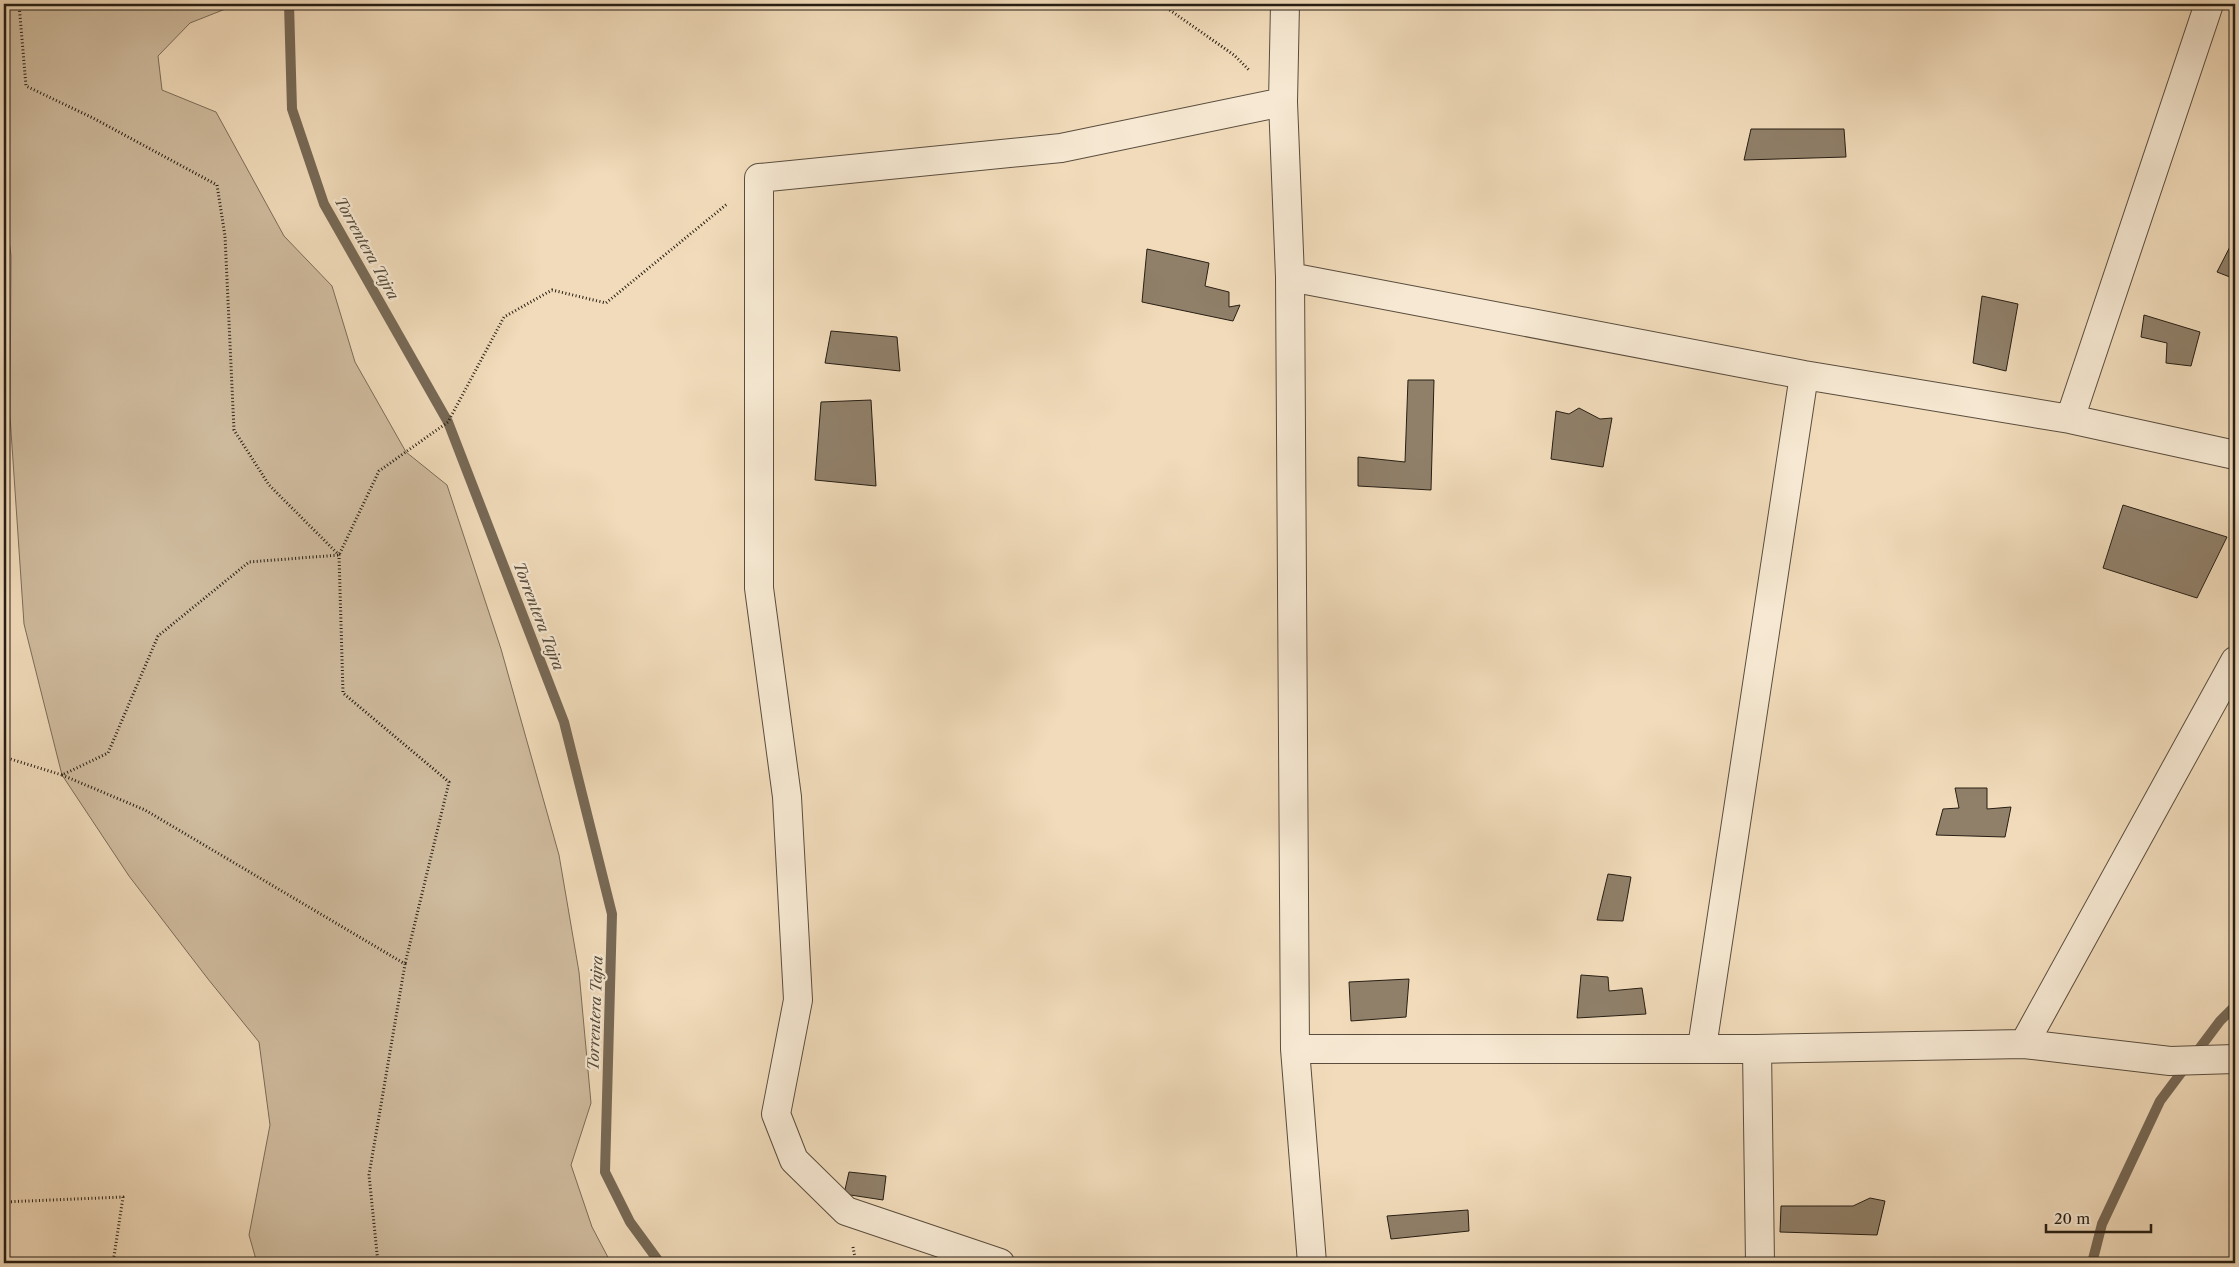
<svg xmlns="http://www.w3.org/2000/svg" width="2239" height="1267" viewBox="0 0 2239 1267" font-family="'Libre Caslon Text',serif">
<rect width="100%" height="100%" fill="#f1dbba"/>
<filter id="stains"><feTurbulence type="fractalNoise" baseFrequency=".004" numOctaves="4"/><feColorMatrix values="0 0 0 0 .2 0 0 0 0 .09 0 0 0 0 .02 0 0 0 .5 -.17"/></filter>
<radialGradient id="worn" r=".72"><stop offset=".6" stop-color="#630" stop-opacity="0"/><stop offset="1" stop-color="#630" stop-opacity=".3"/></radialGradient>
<path fill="#cfbb9e" stroke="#7b6c59" d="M4,4H238L190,23L158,56L162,90L216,112L284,236L332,286L355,362L406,452L447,485L501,649L559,855L579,972L591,1103L571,1165L592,1227L611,1263H257L249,1235L270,1125L259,1042L208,979L129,876L62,775L24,624L10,416L11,256L4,200Z"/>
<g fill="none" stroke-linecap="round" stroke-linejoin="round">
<path stroke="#776956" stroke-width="10" d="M289,4L292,109L324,204L448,422L564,722L612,914L605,1172L630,1222L660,1263
M2092,1263L2102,1224L2160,1101L2220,1021L2235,1006"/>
</g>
<path fill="#90806a" stroke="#271e14" d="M1751,129H1844L1846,157L1744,160Z
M2235,237V279L2217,272Z
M1147,249L1209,263L1205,286L1229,292V307L1240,305L1233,321L1142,302Z
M1982,296L2018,304L2006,371L1973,363Z
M2144,315L2200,332L2191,366L2166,363L2167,343L2141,337Z
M831,331L897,337L900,371L825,363Z
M1408,380H1434L1431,490L1358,486V457L1405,462Z
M871,400L876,486L815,480L821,402Z
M1579,408L1600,419L1612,418L1603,467L1551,459L1556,411L1569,414Z
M2123,505L2227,537L2197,598L2103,568Z
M1955,788H1987V809L2011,807L2005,837L1936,835L1943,809L1959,808Z
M1608,874L1631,877L1623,921L1597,920Z
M1581,975L1608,977L1609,991L1642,988L1646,1014L1577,1018Z
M1409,979L1406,1017L1351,1021L1349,982Z
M849,1172L886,1176L883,1200L844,1194Z
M1870,1198L1885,1201L1877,1235L1780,1232L1781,1206H1853Z
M1468,1210L1469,1231L1391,1239L1387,1216Z"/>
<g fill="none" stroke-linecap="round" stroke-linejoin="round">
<defs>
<path id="street" d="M1285,4L1283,102L1290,277L1295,1049L1312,1263
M1290,277L1804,375L2070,419L2235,455
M2070,419L2209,4
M2024,1044L2235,661
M1702,1047L1804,375
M1295,1049H1757L2024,1044L2170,1061L2235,1059
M1757,1049L1760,1263
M1000,1263L846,1211L794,1160L776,1114L798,1000L787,797L759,588V178L1061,148L1283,102"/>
</defs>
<use href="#street" stroke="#5a4d3e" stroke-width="30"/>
<path stroke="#271e14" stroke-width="3" stroke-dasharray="1 2.5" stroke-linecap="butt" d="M19,4L26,86L93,118L217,185L225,236L234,430L269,485L339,555L343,693L449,782L405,964
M1161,4L1234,55L1250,71
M4,757L62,775L108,753L158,636L249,562L339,555L379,471L448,422L504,317L552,290L606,303L727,204
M62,775L145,810L405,964L369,1175L378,1263
M4,1202L123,1197L113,1263
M853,1247L856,1263"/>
<use href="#street" stroke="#f6e8d2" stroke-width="28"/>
</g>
<g text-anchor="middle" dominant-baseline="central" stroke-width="4.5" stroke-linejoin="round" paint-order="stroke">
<g font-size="15" font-style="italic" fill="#564a3a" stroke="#f6e8d2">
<text transform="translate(367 248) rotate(61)">Torrentera Tajra</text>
<text transform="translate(539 616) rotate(69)">Torrentera Tajra</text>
<text transform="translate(595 1013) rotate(-88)">Torrentera Tajra</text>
</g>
</g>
<rect width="2239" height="1267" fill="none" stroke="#f1dbba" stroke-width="20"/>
<rect x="5" y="5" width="2229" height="1257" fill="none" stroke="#271e14" stroke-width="2.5"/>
<rect x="10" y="10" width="2219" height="1247" fill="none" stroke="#271e14"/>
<path d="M2046 1224v8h105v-8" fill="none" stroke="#271e14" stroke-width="2.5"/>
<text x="2054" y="1224" font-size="15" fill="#271e14" stroke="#f6e8d2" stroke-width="4" paint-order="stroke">20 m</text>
<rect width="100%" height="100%" filter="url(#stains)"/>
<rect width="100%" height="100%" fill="url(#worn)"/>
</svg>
